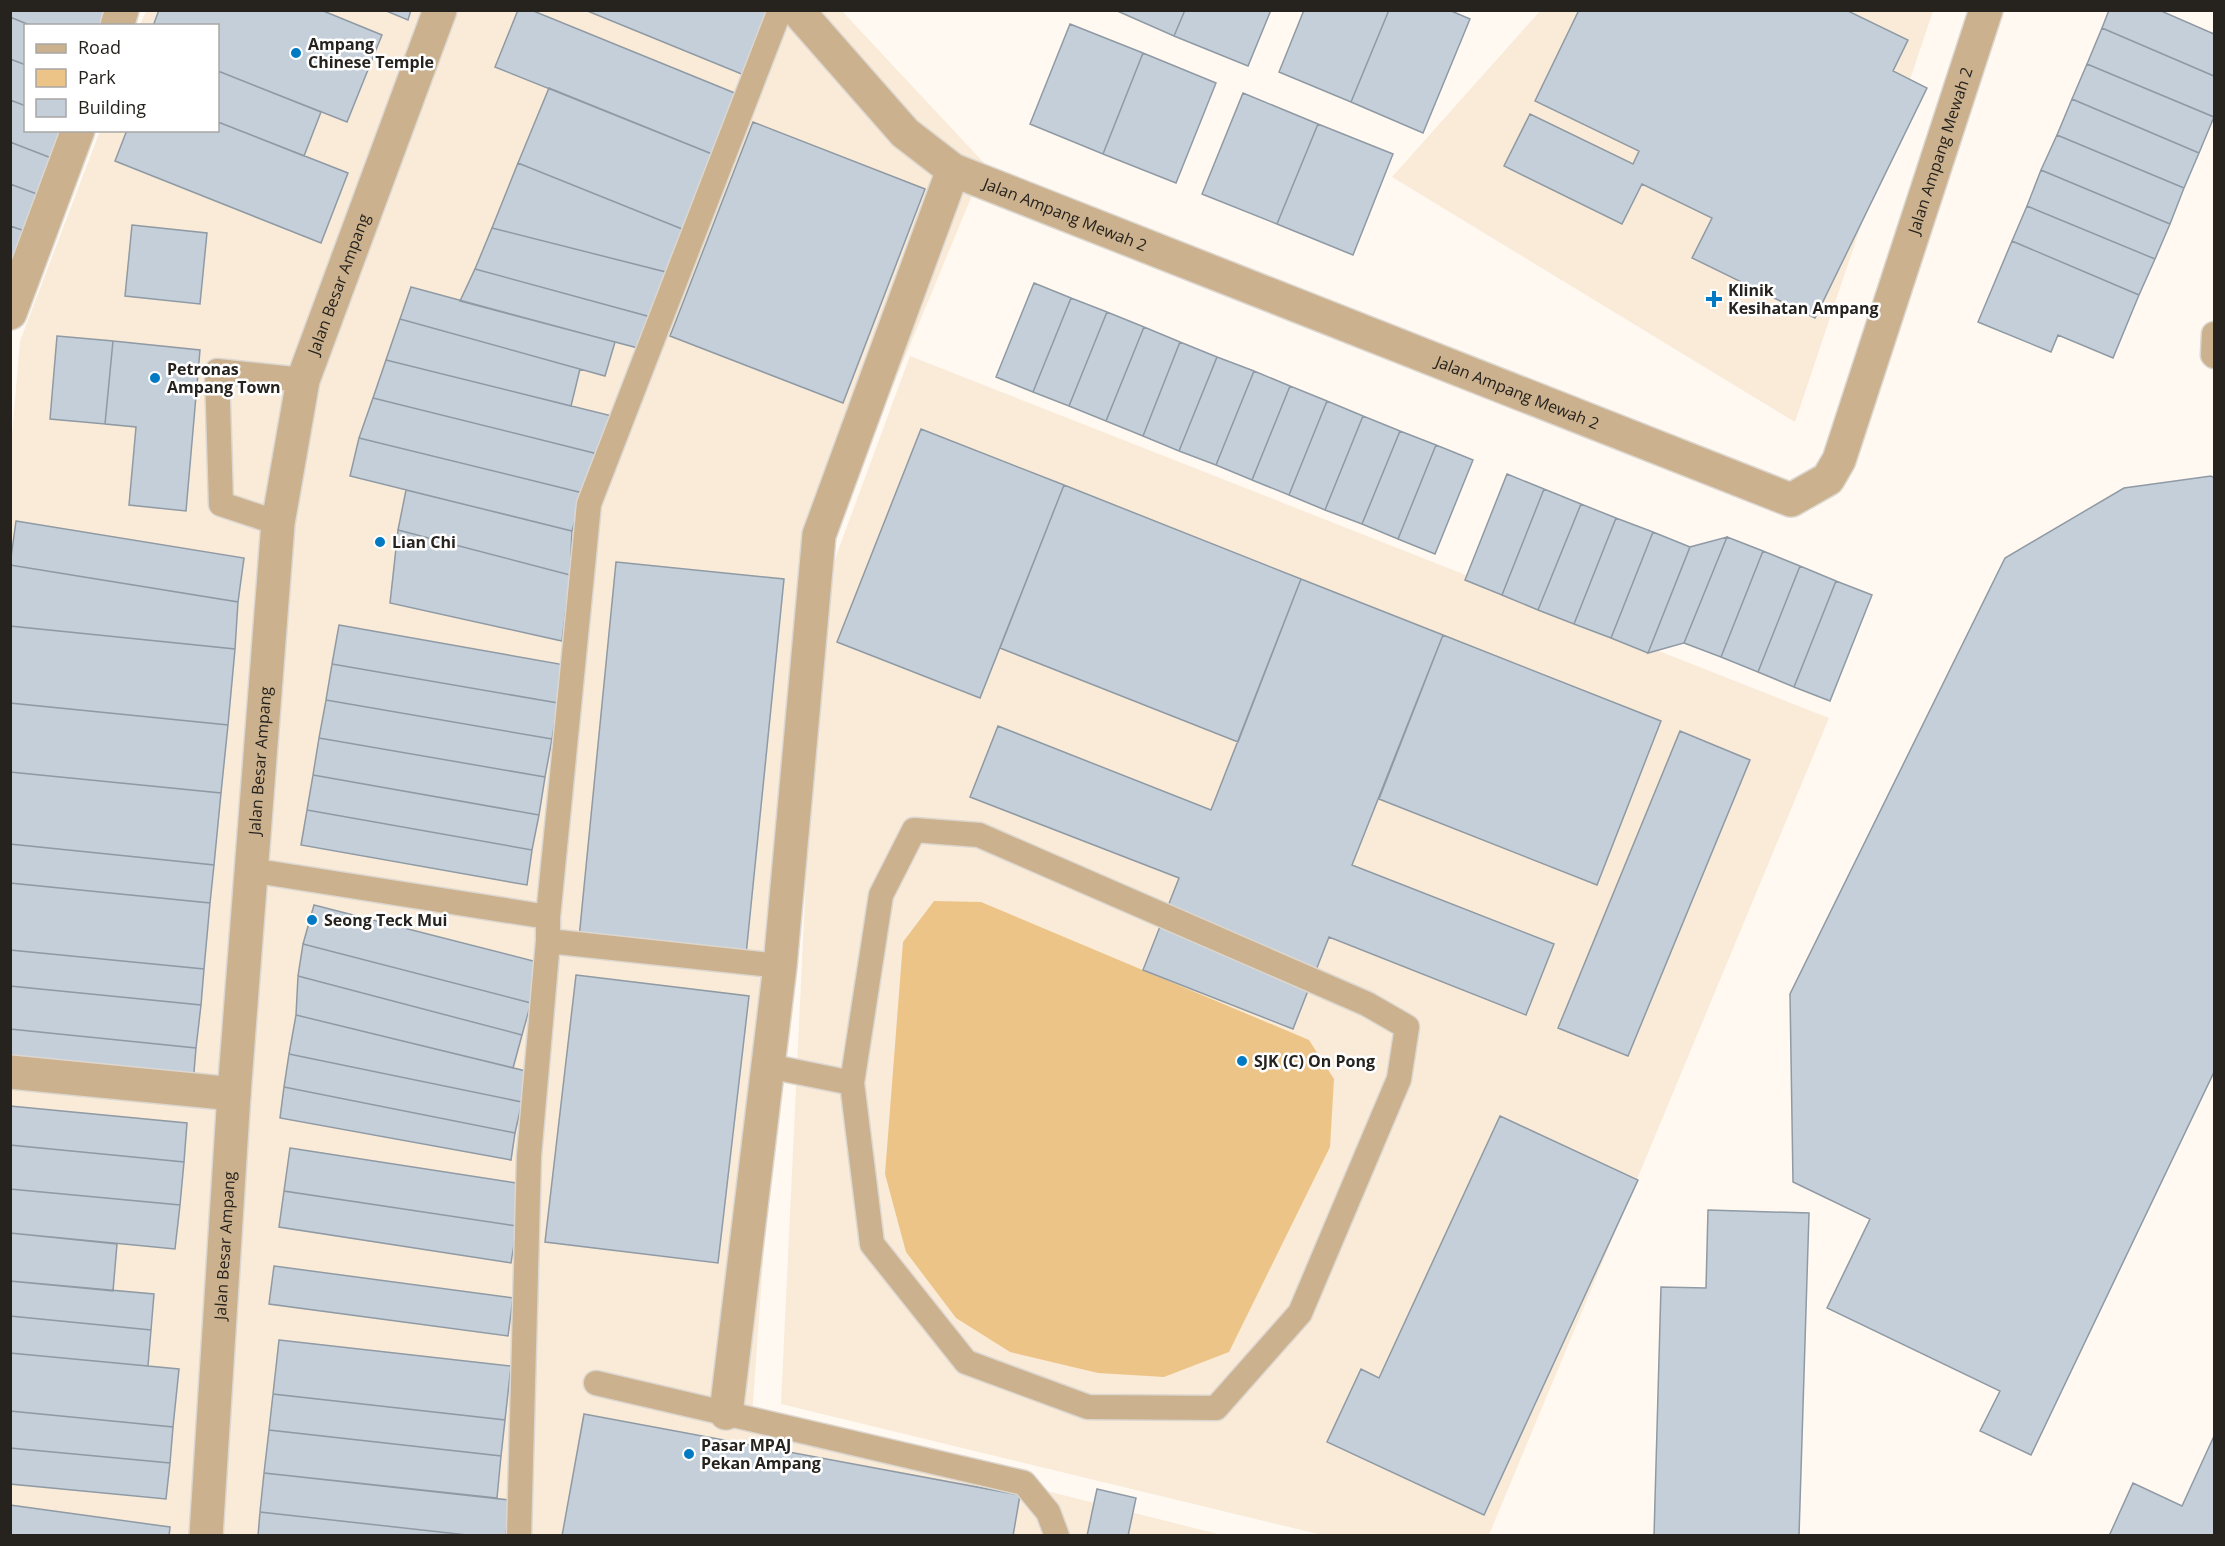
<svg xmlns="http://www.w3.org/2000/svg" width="2225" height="1546" viewBox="0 0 2225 1546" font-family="'Open Sans',sans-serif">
<rect width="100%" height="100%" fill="#fff9f2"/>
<path fill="#f9ebd8" d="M146,11H842L985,164L811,584L752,1417L1222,1535L11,1536V446L20,341L100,131L218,130V26L140,25Z
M1540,11H1933L1795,422L1392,177Z
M910,356L1829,718L1489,1535H1322L781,1404L819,602Z"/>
<path fill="#edc488" d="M934,901L981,902L1309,1040L1334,1079L1330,1147L1229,1352L1164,1377L1098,1373L1010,1352L956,1318L906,1252L885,1174L903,942Z"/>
<path fill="#c4cfda" stroke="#8f9aa4" stroke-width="1.5" d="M10,10H101L115,16L111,26H32L10,17Z
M159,10H321L382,35L347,122L218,71V26H153Z
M384,10H411L408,20Z
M518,10H531L742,96L717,156L495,67Z
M585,10H770L744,75Z
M1115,10H1185L1174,36Z
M1185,10H1271L1248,66L1174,36Z
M1304,10H1389L1351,102L1279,72Z
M1389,10H1449L1470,19L1423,133L1351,102Z
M1579,10H1846L1908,40L1893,71L1927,88L1815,318L1692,258L1712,218L1642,184L1622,224L1504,166L1530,114L1633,164L1639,151L1535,101Z
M2109,10H2159L2214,34V76L2102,28Z
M10,17L32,26H26V65L10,59Z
M1070,24L1143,53L1103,154L1030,124Z
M2102,28L2214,76V117L2087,64Z
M1143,53L1216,83L1176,183L1103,154Z
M10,59L26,65V106L10,100Z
M2087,64L2214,117L2199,153L2072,99Z
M218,71L321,112L304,156L218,122Z
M549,88L717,156L687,231L518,163Z
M1243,93L1318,124L1277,224L1202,194Z
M2072,99L2199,153L2184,188L2057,135Z
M10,100L26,106V130H71L59,161L10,142Z
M218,122L348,173L321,243L115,161L127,130H218Z
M753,122L925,189L843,403L670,336Z
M1318,124L1393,154L1353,255L1277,224Z
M2057,135L2184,188L2170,224L2041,170Z
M10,142L59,161L45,197L10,184Z
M518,163L687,231L670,273L492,228Z
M2041,170L2170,224L2155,259L2027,206Z
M10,184L45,197L31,233L10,226Z
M2027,206L2155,259L2139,295L2012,241Z
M132,225L207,233L200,304L125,296Z
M10,226L31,233L10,268Z
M492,228L670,273L651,317L475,269Z
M2012,241L2139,295L2113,358L2058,335L2051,352L1978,322Z
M475,269L651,317L638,348L460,301Z
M1034,283L1071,298L1033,392L996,377Z
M411,287L615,342L605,376L400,319Z
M1071,298L1107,312L1069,406L1033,392Z
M1107,312L1144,327L1106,421L1069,406Z
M400,319L580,369L571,406L386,360Z
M1144,327L1180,342L1143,436L1106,421Z
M57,336L113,341L105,424L50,419Z
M113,341L200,350L186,511L129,505L136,427L105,424Z
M1180,342L1217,357L1179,451L1143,436Z
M1217,357L1254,371L1216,465L1179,451Z
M386,360L612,416L598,454L373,398Z
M1254,371L1290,386L1252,480L1216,465Z
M1290,386L1327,401L1289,495L1252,480Z
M373,398L598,454L583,493L359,438Z
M1327,401L1363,416L1325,510L1289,495Z
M1363,416L1400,431L1362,524L1325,510Z
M921,429L1064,485L980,698L837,642Z
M1400,431L1436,445L1398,539L1362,524Z
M359,438L583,493L572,531L350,476Z
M1436,445L1473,460L1435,554L1398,539Z
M1507,474L1544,489L1502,595L1465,580Z
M2211,476L2214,478V1072L2031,1455L1980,1431L2000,1391L1827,1308L1870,1219L1793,1182L1790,994L2005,558L2124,488Z
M1064,485L1301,579L1238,742L1000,648Z
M1544,489L1581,504L1538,610L1502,595Z
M406,490L572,531L570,575L398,530Z
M1581,504L1616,518L1574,624L1538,610Z
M1616,518L1653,532L1611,638L1574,624Z
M16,521L244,558L238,602L10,565Z
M398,530L570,575L562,641L390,603Z
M1653,532L1690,547L1648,653L1611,638Z
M1727,537L1684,643L1648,653L1690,547Z
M1727,537L1763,551L1721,657L1684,643Z
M1763,551L1800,566L1758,672L1721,657Z
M616,562L784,579L746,955L579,938Z
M10,565L238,602L235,649L10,626Z
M1800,566L1836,581L1794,687L1758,672Z
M1301,579L1443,635L1352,865L1554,944L1526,1015L1329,937L1293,1029L1143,970L1179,878L970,797L998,726L1211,810Z
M1836,581L1872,595L1830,701L1794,687Z
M339,625L565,665L558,703L332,664Z
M10,626L235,649L228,725L10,703Z
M1443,635L1661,721L1597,885L1379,799Z
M332,664L558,703L552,739L326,700Z
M326,700L552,739L545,777L319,738Z
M10,703L228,725L221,793L10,772Z
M1680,731L1750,760L1628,1056L1558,1028Z
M319,738L545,777L539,815L313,775Z
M10,772L221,793L214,865L10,844Z
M313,775L539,815L532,850L307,810Z
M307,810L532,850L527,885L301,845Z
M10,844L214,865L210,903L10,883Z
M10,883L210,903L204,969L10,950Z
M314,905L541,963L531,1003L303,944Z
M303,944L531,1003L522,1035L298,976Z
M10,950L204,969L201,1005L10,986Z
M576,975L749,996L718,1263L545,1242Z
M298,976L522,1035L513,1068L296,1015Z
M10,986L201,1005L196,1048L10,1029Z
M296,1015L526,1071L522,1102L289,1054Z
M10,1029L196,1048L193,1084L10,1066Z
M289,1054L522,1102L515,1133L284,1087Z
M284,1087L515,1133L511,1160L280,1118Z
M10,1106L187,1123L184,1162L10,1145Z
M1500,1116L1638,1180L1484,1515L1327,1442L1361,1369L1379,1378Z
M10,1145L184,1162L180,1205L10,1189Z
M290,1148L523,1184L517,1226L284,1191Z
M10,1189L180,1205L175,1249L10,1233Z
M284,1191L517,1226L511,1263L279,1227Z
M1708,1210L1809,1213L1799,1536H1654L1661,1287L1706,1288Z
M10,1233L117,1244L113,1291L10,1281Z
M274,1266L513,1298L508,1336L269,1304Z
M10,1281L154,1294L151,1330L10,1316Z
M10,1316L151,1330L148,1366L10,1353Z
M279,1340L511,1366L505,1420L273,1394Z
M10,1353L179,1369L173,1427L10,1411Z
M273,1394L505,1420L501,1456L269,1430Z
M10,1411L173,1427L170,1463L10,1448Z
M584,1414L1020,1495L1013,1536H562Z
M269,1430L501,1456L497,1498L264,1473Z
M2214,1436V1536H2109L2133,1483L2182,1506Z
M10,1448L170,1463L166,1499L10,1484Z
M264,1473L509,1500L506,1536H476L260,1512Z
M1097,1489L1136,1498L1128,1536H1087Z
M10,1505L170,1527L169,1536H10Z
M260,1512L476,1536H258Z"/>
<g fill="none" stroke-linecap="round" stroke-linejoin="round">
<defs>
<path id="service" d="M2214,334L2213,355L2214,356
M278,523L221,504L217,371L303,380
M914,830L979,835L1367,1004L1407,1027L1399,1079L1300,1313L1216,1408L1088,1407L966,1362L872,1244L852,1083L881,895Z
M250,870L548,917
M548,941L780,966
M768,1066L852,1083
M596,1383L1024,1483L1048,1512L1057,1536
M519,1536L529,1156L548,941V917L589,504L780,10"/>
<g id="minor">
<path id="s1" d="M797,10L905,133L953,170L1791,500L1828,479L1839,460L1986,10"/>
<path d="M117,26L122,10"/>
<path d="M10,313L78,130"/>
<path d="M10,1072L234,1094"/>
<path d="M726,1413L780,966L819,535L953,170"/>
</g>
<g id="tertiary">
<path id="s2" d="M206,1536L234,1094L278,523L303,380L440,10"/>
</g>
</defs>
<use href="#service" stroke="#dcd7d0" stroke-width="27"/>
<use href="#minor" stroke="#dcd7d0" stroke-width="36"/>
<use href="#tertiary" stroke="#dcd7d0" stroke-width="36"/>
<use href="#service" stroke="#cbb18d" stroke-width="24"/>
<use href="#minor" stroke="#cbb18d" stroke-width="33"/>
<use href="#tertiary" stroke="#cbb18d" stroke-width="33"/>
</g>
<g fill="#017ac3" stroke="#fff" stroke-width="2">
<circle cx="296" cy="53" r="6"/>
<path d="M1711 290h6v6h6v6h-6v6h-6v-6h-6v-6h6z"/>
<circle cx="155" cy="378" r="6"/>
<circle cx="380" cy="542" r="6"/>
<circle cx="312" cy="920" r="6"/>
<circle cx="1242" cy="1061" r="6"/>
<circle cx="689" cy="1454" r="6"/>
</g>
<g text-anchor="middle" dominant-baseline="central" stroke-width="5" stroke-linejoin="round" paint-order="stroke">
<g font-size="16" font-weight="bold" fill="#26221e" stroke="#fff" text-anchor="start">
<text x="308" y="44">Ampang<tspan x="308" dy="18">Chinese Temple</tspan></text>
<text x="1728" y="290">Klinik<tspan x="1728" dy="18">Kesihatan Ampang</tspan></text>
<text x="167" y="369">Petronas<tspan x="167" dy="18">Ampang Town</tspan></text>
<text x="392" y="542">Lian Chi</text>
<text x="324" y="920">Seong Teck Mui</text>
<text x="1254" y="1061">SJK (C) On Pong</text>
<text x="701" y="1445">Pasar MPAJ<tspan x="701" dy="18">Pekan Ampang</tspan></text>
</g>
<g font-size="16" fill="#26221e" stroke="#fff">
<text stroke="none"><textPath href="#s1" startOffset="1515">Jalan Ampang Mewah 2</textPath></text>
<text stroke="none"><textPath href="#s1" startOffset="345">Jalan Ampang Mewah 2</textPath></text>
<text stroke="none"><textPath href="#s2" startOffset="1263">Jalan Besar Ampang</textPath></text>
<text stroke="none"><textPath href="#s1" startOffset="831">Jalan Ampang Mewah 2</textPath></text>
<text stroke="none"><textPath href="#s2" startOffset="777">Jalan Besar Ampang</textPath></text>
<text stroke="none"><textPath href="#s2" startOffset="291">Jalan Besar Ampang</textPath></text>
</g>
</g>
<rect width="2225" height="1546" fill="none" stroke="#26221e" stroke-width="24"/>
<rect x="24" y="24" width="195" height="108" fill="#ffffff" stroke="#a8a7a5" stroke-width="1.5"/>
<rect x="36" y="44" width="30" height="9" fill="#cbb18d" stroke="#a8a7a5" stroke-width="1.5"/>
<text x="78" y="54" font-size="18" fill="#26221e">Road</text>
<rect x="36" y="69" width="30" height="18" fill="#edc488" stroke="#a8a7a5" stroke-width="1.5"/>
<text x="78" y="84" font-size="18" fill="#26221e">Park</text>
<rect x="36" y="99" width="30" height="18" fill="#c4cfda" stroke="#a8a7a5" stroke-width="1.5"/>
<text x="78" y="114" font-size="18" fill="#26221e">Building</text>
</svg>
